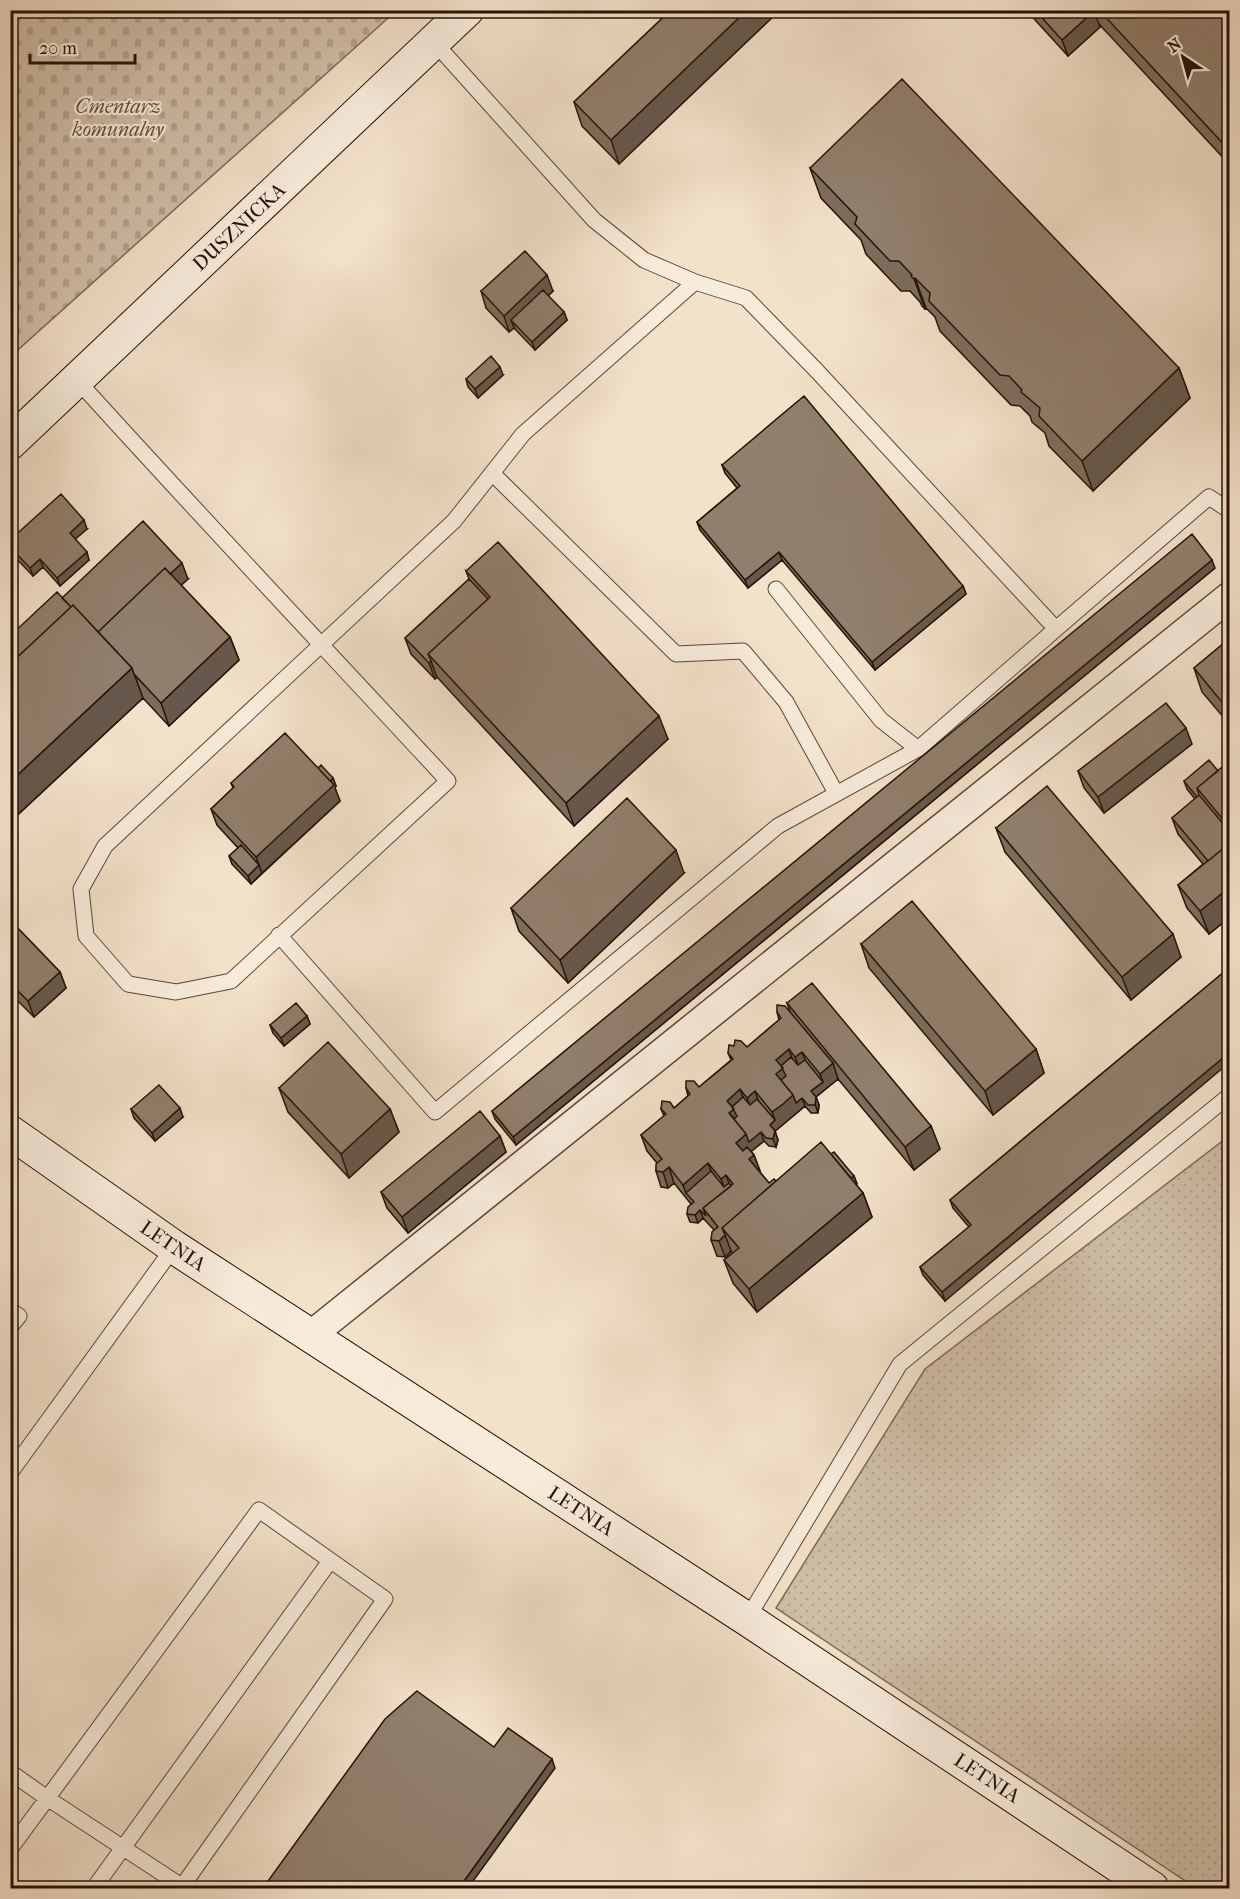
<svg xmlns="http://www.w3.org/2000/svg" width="1240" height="1899" viewBox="0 0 1240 1899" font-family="'IM FELL French Canon',serif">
<defs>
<pattern id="grass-dots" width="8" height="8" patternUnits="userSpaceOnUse" patternTransform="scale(1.5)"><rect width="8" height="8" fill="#d0bea8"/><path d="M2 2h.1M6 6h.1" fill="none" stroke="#b3a28f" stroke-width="1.8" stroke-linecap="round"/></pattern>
<pattern id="cemetery-stones" width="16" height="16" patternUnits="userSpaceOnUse" patternTransform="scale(1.5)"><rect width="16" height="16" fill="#d0bea8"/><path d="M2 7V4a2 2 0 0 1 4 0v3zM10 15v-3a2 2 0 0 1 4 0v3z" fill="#b3a28f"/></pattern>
</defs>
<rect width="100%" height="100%" fill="#f3e1c9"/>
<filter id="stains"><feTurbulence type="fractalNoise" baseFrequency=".00333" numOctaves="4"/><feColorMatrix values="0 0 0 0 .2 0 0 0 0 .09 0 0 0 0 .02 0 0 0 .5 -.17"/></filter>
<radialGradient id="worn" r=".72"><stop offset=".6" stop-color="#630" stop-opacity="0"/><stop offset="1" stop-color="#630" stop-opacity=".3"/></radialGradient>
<path fill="url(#grass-dots)" stroke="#7c6858" stroke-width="1.5" d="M1229,1136L1230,1888H1196L776,1608L925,1369Z"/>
<path fill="url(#cemetery-stones)" stroke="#7c6858" stroke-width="1.5" d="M11,10H396V11L11,356Z"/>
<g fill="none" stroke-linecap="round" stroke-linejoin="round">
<defs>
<path id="lane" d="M434,42L594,220L644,260L695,282L746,298L817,371L1056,629L1209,497L1230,511
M77,380C199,515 324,647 448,781L231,981L176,992L128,984L86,936L81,889L105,846L454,521L523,434L695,282
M492,473L676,654L743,651L786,702L836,793
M776,589L881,720L918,749L1056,629
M279,935L435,1112L778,826L918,749
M10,1310L19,1316L10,1327
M10,1473L174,1247
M747,1619L900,1364L1230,1095
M10,1772L47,1798L183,1887
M10,1849L259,1510L385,1599L181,1888
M94,1888L330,1561"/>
<path id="street" d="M310,1336L1230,596"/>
<path id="secondary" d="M10,443L467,10
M10,1132L174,1247L747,1619L1152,1888"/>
</defs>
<use href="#lane" stroke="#5a4638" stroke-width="17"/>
<use href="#street" stroke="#5a4638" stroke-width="31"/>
<use href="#secondary" stroke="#271208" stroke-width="35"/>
<use href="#lane" stroke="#f7ecdc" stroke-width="15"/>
<use href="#street" stroke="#f7ecdc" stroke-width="28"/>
<use href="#secondary" stroke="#f7ecdc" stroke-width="33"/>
</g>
<path fill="#7d6c5d" stroke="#271208" stroke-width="1.5" d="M671,10H780L619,164L582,126L574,102Z
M984,10H997L990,17Z
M1026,10H1230V165L1099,24L1100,27L1068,56Z
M810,168L1179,368L1190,398L1093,491L1049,446L1045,433L1032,422L1030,416L1020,406L1011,405L940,331L935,317L926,308L925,309L922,306L920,302L910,291H901L866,254L861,240L821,198Z
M481,291H553L548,296L564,312L567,320L535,350L514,328L509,332L486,308Z
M503,375L478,398L468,387L466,379Z
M722,465L963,586L966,594L875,670L782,560L748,588L700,530L697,522L737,488L725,473Z
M87,529L75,539L89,560L60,586L43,567L33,576L10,552V540Z
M1215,568L516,1145L495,1119L492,1111Z
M466,571L668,739L574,826L437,677L435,679L411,654L405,638L469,579Z
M188,579L181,585L230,637L239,660L169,726L143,698L10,822V636L62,598Z
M1230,638V725L1202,692L1194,668Z
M1192,744L1104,813L1084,788L1078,771Z
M318,768L333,778L336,786L335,788L340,801L251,884L232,864L229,856L238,848L217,825L211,809L233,788L231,783Z
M1218,771L1230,776V917L1209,934L1187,908L1178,885L1203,864L1178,834L1172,818L1195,799L1187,789L1184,781Z
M996,828L1181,957L1131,1000L1005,852Z
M684,873L568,983L519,931L511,908Z
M10,920L60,972L66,988L34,1017L10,993Z
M861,944L1036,1049L1044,1073L993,1115L869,968Z
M1230,967L945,1301L923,1275L920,1267L969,1227L953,1208L950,1200Z
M787,1003L931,1126L940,1149L914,1170L838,1079L816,1097L819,1105L818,1113H811L805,1106L775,1131L778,1140L776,1147L769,1146L764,1141L751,1151L754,1155L760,1171H759L769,1183L776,1181L831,1154L854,1176L857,1184L856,1185L863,1193L872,1217L757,1312L733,1283L724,1260L732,1253L731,1251L725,1257L717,1256L711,1240L714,1230L703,1218L698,1223L690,1222L687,1214L691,1204L674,1183L668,1188L661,1187L656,1171L657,1163L647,1151L641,1135L664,1116L661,1109L674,1108L688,1096L686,1088L699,1087L731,1060L728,1053L747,1047L779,1020L777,1012H790Z
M307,1016L310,1024L284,1046L273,1033L270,1025Z
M279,1088L390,1109L399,1132L349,1178L288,1112Z
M131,1109L183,1117L155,1141L134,1118Z
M500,1136L506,1152L408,1233L387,1208L381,1192Z"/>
<path fill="#66584c" stroke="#271208" stroke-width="1.5" d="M747,10H780L619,164L611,140Z
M987,10H997L990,17Z
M1094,11L1100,27L1068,56L1062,40Z
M547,275L553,291L516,326L511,320L514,328L509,332L504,316Z
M915,278L926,308L925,309L914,279Z
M564,312L567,320L535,350L532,342Z
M500,367L503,375L478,398L475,389Z
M1179,368L1190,398L1093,491L1082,461Z
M84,520L87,529L73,541L70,533Z
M87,552L89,560L60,586L57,578Z
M779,552L782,560L748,588L745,580Z
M40,559L43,567L33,576L30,568Z
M1212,560L1215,568L516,1145L513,1137Z
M182,563L188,579L111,650L101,639Z
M963,586L966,594L875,670L872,662Z
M230,637L239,660L169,726L161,703Z
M431,661L437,677L435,679L429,663Z
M132,668L143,698L10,822V782Z
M659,716L668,739L574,826L566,803Z
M1186,728L1192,744L1104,813L1098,797Z
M333,778L336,786L335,788L340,801L262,873L256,857Z
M676,850L684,873L568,983L560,960Z
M259,865L262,873L251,884L248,876Z
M1230,887V917L1209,934L1200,911Z
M1173,934L1181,957L1131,1000L1122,977Z
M60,972L66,988L34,1017L28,1001Z
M307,1016L310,1024L284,1046L281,1038Z
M789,1049L794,1065L789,1084L778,1082L776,1074V1060Z
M1036,1049L1044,1073L993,1115L985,1091Z
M802,1052L808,1068L801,1073L795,1057Z
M1230,1052V1062L945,1301L942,1292Z
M833,1063L838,1079L816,1097L819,1105L818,1113L811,1091L823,1082L820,1074Z
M740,1089L746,1106L740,1125L729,1113L727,1101Z
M755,1091L760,1107L753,1114L747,1098Z
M793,1095L802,1098L805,1106L773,1133L770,1125L775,1120L772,1112Z
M180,1108L183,1117L155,1141L152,1133Z
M390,1109L399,1132L349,1178L341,1154Z
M931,1126L940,1149L914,1170L905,1147Z
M775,1131L778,1140L776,1147L773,1139Z
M761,1132L764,1141L742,1159L736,1143L746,1134Z
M500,1136L506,1152L408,1233L402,1217Z
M754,1155L760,1171L755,1175L749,1159Z
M708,1163L714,1179L686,1193L683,1185Z
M669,1167L674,1183L668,1188L663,1172Z
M726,1175L732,1191L727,1195L721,1179Z
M854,1176L857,1184L850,1189L847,1181Z
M863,1193L872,1217L757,1312L749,1289Z
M700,1210L703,1218L698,1223L695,1215Z
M725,1235L731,1251L725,1257L719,1241Z
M552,1759L555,1768L468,1888H459Z"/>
<path fill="#917e6c" stroke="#271208" stroke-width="1.5" d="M671,10H747L611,140L574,102Z
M1035,10H1094V11L1062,40Z
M1099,10H1230V151Z
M902,79L1179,368L1082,461L1039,416L1040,408L1021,392L1022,390L1009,376L1000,375L929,301L930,293L915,278L914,279L911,276L912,275L899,261H890L855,224L857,217L810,168Z
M525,251L547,275L504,316L481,291Z
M543,290L564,312L532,342L511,320Z
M491,356L500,367L475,389L466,379Z
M804,396L963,586L872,662L779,552L745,580L697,522L740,486L722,465Z
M61,494L84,520L70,533L87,552L57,578L40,559L30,568L10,547V540Z
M143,521L182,563L170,574L165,568L98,632L73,605L71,607L62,598Z
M1192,534L1212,560L513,1137L492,1111Z
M498,542L659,716L566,803L428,654L490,597L466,571Z
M165,568L230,637L161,703L134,674L132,668L98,632Z
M469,579L488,599L428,654L431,661L429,663L405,638Z
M57,592L71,607L10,664V636Z
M73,605L132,668L10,782V664Z
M1230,638V712L1194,668Z
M1166,703L1186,728L1098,797L1078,771Z
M285,733L334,785L256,857L211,809L234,787L231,783Z
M1209,760L1218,771L1197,788L1199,795L1197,797L1184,781Z
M321,765L333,778L330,781L318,768Z
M1222,767L1230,776V828L1197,788Z
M1047,786L1173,934L1122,977L996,828Z
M1199,795L1230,832V843L1208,861L1172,818Z
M627,798L676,850L560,960L511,908Z
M1230,843V887L1200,911L1178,885Z
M241,845L259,865L248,876L229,856Z
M912,901L1036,1049L985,1091L861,944Z
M10,920L60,972L28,1001L10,983Z
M1230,967V1052L942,1292L920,1267L971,1225L950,1200Z
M812,983L931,1126L905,1147L787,1003Z
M296,1003L307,1016L281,1038L270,1025Z
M777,1005L785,1006L833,1063L820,1074L802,1052L795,1057L789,1049L776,1060L783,1068L776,1074L793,1095L783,1104L772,1112L755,1091L747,1098L740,1089L727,1101L734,1109L729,1113L746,1134L736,1143L743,1151L747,1147L754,1155L749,1159L769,1183L774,1179L776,1181L722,1228L725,1235L719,1241L711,1240L712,1232L718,1227L703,1208L733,1184L726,1175L721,1179L708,1163L683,1185L669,1167L663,1172L656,1171V1164L662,1159L641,1135L666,1114L661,1109L662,1101L670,1102L674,1108L690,1094L686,1088V1081H694L699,1087L733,1059L728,1053L729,1045L734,1046L735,1040L741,1041L747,1047L781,1018L777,1012Z
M328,1042L390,1109L341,1154L279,1088Z
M791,1057L798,1065L805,1060L823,1082L811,1091L816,1097L815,1105H808L802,1098L796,1103L793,1095L781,1080L786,1076L781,1066Z
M159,1085L180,1108L152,1133L131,1109Z
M743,1097L750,1105L757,1099L775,1120L770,1125L775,1131L773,1139L766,1138L761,1132L749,1142L746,1134L734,1119L737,1116L732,1107Z
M480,1111L500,1136L402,1217L381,1192Z
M821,1142L863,1193L749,1289L724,1260L739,1248L722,1228Z
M834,1152L854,1176L851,1178L831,1154Z
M711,1171L724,1187L729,1183L731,1186L703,1208L706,1216L700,1210L695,1215L687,1214L688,1207L694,1202L686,1193Z
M417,1691L494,1747L508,1728L552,1759L459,1888H263L385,1719Z"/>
<g text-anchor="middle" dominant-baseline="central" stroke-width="4.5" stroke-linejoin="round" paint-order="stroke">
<g font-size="20" font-style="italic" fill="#624e40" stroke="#f7ecdc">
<text x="118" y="106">Cmentarz<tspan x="118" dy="23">komunalny</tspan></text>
</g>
<g font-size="20" fill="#271208" stroke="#f7ecdc">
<text transform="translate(239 227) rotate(-43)">DUSZNICKA</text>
<text transform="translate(173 1246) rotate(34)">LETNIA</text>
<text transform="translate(581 1511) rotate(33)">LETNIA</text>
<text transform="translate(987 1778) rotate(33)">LETNIA</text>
</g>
</g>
<rect width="1240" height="1899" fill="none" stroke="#f3e1c9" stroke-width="36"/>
<rect x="12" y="12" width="1216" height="1875" fill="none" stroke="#271208" stroke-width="3"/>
<rect x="18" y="18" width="1204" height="1863" fill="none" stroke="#271208" stroke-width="1.5"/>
<g transform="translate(1183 57) rotate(324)" stroke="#f7ecdc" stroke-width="4.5" paint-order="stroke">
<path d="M0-4.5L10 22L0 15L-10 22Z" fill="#271208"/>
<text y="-9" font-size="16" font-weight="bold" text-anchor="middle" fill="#271208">N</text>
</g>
<path d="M30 54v9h105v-9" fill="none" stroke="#271208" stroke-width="3"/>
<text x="39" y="54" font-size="18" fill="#271208" stroke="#f7ecdc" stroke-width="4.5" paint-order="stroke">20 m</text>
<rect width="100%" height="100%" filter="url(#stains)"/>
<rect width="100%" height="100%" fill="url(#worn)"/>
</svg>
